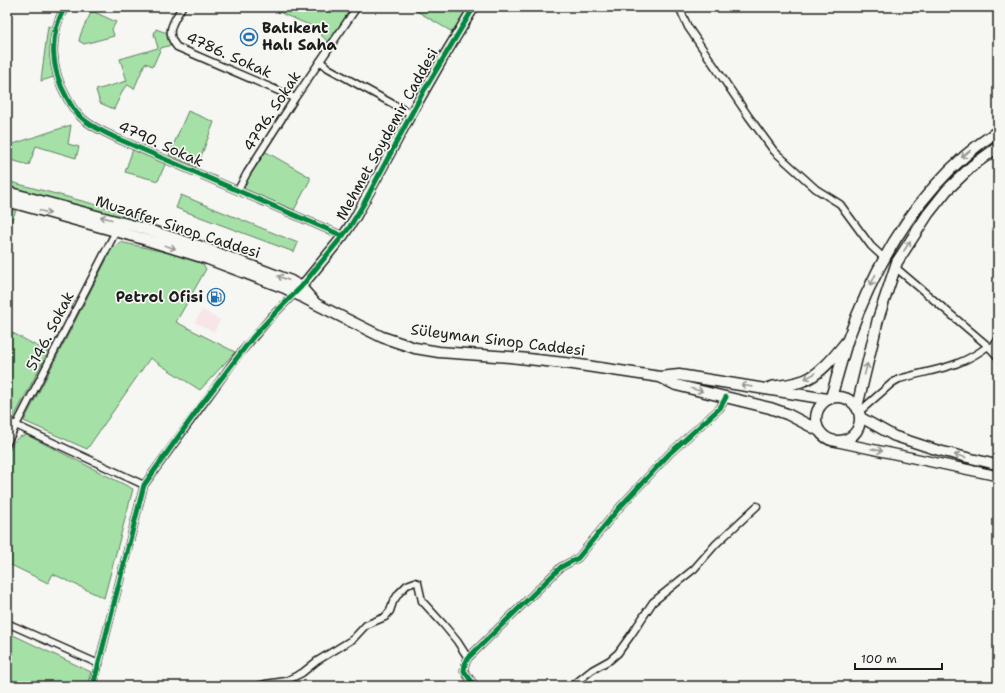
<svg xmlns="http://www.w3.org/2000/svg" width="1005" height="693" viewBox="0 0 1005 693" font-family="'Shantell Sans',sans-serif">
<rect width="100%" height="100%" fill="#f6f6f2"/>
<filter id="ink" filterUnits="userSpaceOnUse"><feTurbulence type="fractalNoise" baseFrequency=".025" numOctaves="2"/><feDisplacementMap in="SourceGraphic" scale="8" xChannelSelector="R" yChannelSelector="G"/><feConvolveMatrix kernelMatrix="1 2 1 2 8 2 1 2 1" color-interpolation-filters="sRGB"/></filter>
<g filter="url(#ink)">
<path fill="#f7e5e8" d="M202,310L220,320L214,332L195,322Z"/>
<path fill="#a5e1a7" stroke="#607e62" d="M270,7H354L329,43L312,26L285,15Z
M410,7H469L454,33Z
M92,11L116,22L112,29L114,36L84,44L79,41C81,30 87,21 92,11Z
M48,26L56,29L57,76L41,81Z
M156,29L164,32H170L175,44L161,48L153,66L145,63L134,89L128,85L124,88L114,109L100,103L96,90L127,81L120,59L158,48L154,34Z
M188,111L214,122L197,167L169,155Z
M71,125L68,144L79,147L76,158L36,146L29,165L7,159V146Z
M134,146L167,160L158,181L125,172Z
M265,152L268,153L310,177V180L294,210L244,189C244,181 259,160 265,152Z
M7,181L146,218L142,228L7,192Z
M181,195L298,243L294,252L176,208Z
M7,208L16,211L7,229Z
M120,242L187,257L203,264L206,269L176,322L235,352L200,390L150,358L87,449L24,421L112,249Z
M7,330L48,352L13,419L7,416Z
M27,435L133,489L104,598L53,574L48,583L7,563V455C13,444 13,437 27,435Z
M7,632L91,672L87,686H7Z"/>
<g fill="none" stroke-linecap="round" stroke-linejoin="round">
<defs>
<path id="street" d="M65,7C48,36 51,70 67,98C71,105 75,113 82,118C91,127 105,132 116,138L343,236
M182,7C174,21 164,32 177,47L295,98
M679,7L688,27L749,117L774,151L816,189L840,204L871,246L884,258
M320,61L328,68L411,114
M238,190L247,173L295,98L357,7
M895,267L988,346L998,357
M991,349L998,339
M859,412L892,383L899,379C934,369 958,369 988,346
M7,421L144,485
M7,443L116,231
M7,623L99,664
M93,686L144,485L237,357L271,317L295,293
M257,686L265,684L286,681L302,673L317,661L353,639L366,625L385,617L390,611L393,602L399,593L407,585L415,582L418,583L422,601L443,624L457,641L468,658
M475,686L464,671L465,664L468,658L561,567L578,558L619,508L670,453L720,408L726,397
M572,686L592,670L610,660L618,653L631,635L653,602L694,569L716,544L757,506"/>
<path id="secondary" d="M297,292L343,236L355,218L411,114L443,58L474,7
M860,417L894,436L937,450L998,465
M838,442L998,476"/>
<path id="primary" d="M7,192L142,228L199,246L291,281L301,287L316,304L285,288L208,259L137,237L7,201
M316,304L382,337L415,348L439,352L510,357L573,364L660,377L676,385L770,408L787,414L818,430
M660,377L679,375L827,399
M771,387C784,385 800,384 811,377C825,369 836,354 847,341
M816 419a22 22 0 1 1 44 0a22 22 0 1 1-44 0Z
M831,397C837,378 842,358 848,339C878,257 924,179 998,131
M857,407L878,319L897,262L928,214L947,190L972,166L998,147"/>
</defs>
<use href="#street" stroke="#1c1c1c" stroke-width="9"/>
<use href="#secondary" stroke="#1c1c1c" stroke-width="12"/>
<use href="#primary" stroke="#1c1c1c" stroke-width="13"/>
<use href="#street" stroke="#f6f6f2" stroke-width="6"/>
<use href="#secondary" stroke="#f6f6f2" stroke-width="9"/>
<use href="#primary" stroke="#f6f6f2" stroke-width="10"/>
<defs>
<path id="cycleway" d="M65,7C48,36 51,70 67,98C71,105 75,113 82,118C91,127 105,132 116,138L343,236
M93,686L144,485L201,405L253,337L277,311L301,287L349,228L363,205L422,94L474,7
M475,686L464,671L465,664L468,658L561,567L578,558L619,508L670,453L720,408L726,397"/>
</defs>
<use href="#cycleway" stroke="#f6f6f2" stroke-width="8"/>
<use href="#cycleway" stroke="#00873e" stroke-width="5"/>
</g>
<defs><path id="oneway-shaft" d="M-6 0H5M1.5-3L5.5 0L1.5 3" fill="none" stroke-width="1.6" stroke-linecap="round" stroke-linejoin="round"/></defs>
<g stroke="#949492">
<use href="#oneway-shaft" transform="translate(966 154) rotate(140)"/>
<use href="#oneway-shaft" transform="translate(45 212) rotate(15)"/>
<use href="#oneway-shaft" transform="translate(106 218) rotate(-165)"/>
<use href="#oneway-shaft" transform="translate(907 246) rotate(-58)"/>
<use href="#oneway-shaft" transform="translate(170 247) rotate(17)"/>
<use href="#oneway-shaft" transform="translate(283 278) rotate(-159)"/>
<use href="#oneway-shaft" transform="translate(873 280) rotate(115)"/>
<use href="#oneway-shaft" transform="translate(866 369) rotate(-76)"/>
<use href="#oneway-shaft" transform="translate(810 376) rotate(152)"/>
<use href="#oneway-shaft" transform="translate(747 386) rotate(-171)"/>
<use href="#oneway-shaft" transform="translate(697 390) rotate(14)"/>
<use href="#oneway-shaft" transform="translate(877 450) rotate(12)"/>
<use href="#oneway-shaft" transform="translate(960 456) rotate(-166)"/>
</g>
</g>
<defs>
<symbol id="stadium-ring" viewBox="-11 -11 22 22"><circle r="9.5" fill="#f6f6f2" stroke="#1f6fb2" stroke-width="1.5"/><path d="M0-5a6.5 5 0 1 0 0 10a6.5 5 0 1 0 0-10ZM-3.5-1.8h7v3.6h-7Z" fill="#1f6fb2"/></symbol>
<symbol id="fuel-ring" viewBox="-11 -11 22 22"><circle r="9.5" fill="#f6f6f2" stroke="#1f6fb2" stroke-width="1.5"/><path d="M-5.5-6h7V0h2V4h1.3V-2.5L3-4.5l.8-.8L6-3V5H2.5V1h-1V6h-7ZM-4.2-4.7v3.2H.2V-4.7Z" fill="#1f6fb2"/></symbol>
</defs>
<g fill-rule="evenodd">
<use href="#stadium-ring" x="239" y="27" width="20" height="20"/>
<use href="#fuel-ring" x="206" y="287" width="20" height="20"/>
</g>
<g text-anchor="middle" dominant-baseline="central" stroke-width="3.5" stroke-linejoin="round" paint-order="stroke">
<g font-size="15" font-weight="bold" fill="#1c1c1c" stroke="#f6f6f2" text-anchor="start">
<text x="262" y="28">Batıkent<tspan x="262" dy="17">Halı Saha</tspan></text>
<text x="203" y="297" text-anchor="end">Petrol Ofisi</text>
</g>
<g font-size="15" fill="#1c1c1c" stroke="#f6f6f2">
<text transform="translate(229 55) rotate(24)">4786. Sokak</text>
<text transform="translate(272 111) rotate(-57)">4796. Sokak</text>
<text transform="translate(387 134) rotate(-61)">Mehmet Soydemir Caddesi</text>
<text transform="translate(161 144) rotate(24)">4790. Sokak</text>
<text transform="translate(178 227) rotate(18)">Muzaffer Sinop Caddesi</text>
<text transform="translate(50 331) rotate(-63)">5146. Sokak</text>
<text transform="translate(498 340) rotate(7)">Süleyman Sinop Caddesi</text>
</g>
</g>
<rect width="1005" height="693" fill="none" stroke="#f6f6f2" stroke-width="24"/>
<rect x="12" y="12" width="981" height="669" fill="none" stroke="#1c1c1c" stroke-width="1.5" filter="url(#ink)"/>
<path d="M855 663v6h87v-6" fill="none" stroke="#1c1c1c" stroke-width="2"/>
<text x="861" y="663" font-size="12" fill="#1c1c1c" stroke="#f6f6f2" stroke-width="3" paint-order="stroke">100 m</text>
</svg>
